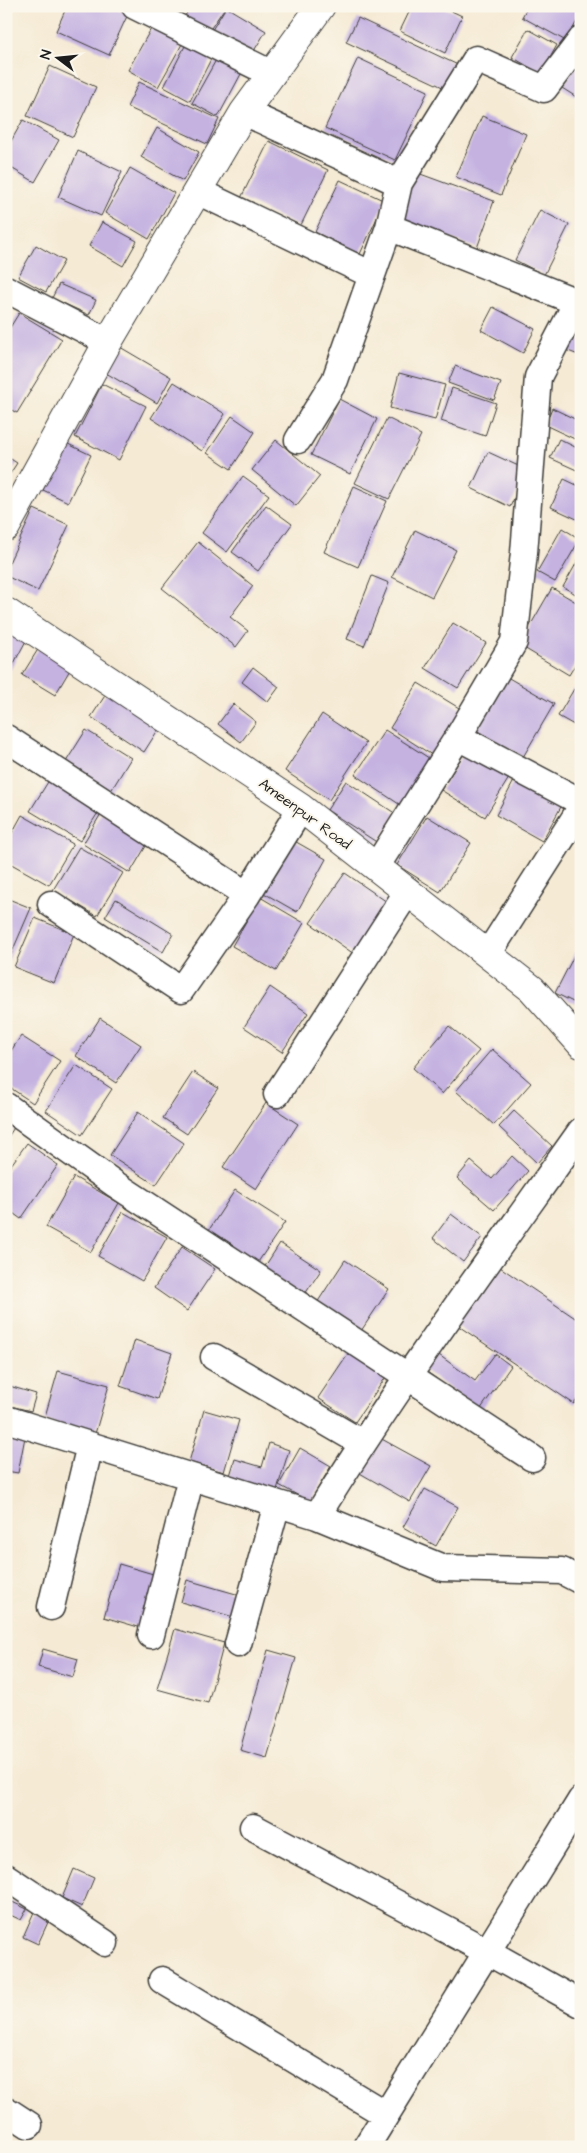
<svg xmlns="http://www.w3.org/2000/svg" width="587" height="2153" viewBox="0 0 587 2153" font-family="'Architects Daughter',sans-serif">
<rect width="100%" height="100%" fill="#fbf7ec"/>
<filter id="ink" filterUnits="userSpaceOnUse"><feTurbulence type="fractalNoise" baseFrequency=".02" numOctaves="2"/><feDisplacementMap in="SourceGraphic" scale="10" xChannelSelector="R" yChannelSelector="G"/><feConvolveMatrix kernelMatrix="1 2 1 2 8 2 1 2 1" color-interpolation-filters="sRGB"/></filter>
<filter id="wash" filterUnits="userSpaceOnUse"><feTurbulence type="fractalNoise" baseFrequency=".0096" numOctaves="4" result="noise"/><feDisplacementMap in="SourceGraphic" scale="20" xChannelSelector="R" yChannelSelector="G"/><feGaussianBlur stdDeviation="1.12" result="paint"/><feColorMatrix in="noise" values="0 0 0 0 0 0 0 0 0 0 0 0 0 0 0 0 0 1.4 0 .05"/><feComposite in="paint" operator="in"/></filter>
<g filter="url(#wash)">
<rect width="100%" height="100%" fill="#f5ead4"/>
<g id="blocks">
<path fill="#c5b2e1" d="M67,6H112L128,14L109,55L56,31Z
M192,6H226L207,34L184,17Z
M412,6H441L462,16L445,53L400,31Z
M528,6H581V14L566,41L522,17Z
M226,7L266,31L252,54L212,30Z
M358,18L460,66L449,90L346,42Z
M152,27L182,44L158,87L128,70Z
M528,29L557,45L541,74L512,57Z
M186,44L212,57L190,101L164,87Z
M581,57V100L562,88Z
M358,58L428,91L395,160L325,128Z
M216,60L241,74L218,117L192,103Z
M50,66L96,87L73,137L27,116Z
M139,82L219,119L207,144L127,107Z
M482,116L526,134L501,195L456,177Z
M23,120L59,140L35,182L6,165V150Z
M157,128L199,152L183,181L141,157Z
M269,141L328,170L300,227L241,198Z
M78,151L122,172L101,216L58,197Z
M130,168L174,193L149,239L105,213Z
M415,172L494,201L477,248L398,219Z
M340,180L385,201L360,254L315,232Z
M540,210L569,225L544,275L515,260Z
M102,222L137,241L123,266L89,246Z
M36,245L64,261L46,292L18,277Z
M59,284L96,300L89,315L52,298Z
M493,307L535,329L523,353L481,330Z
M19,313L62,339L17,413L6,407V334Z
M570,335L581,340V356L563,349Z
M120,347L171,377L157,403L106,373Z
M455,366L501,383L494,400L448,383Z
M399,373L445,385L435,420L390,408Z
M174,382L225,414L202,451L151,418Z
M102,384L146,406L119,460L75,437Z
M452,388L496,403L485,436L441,421Z
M339,399L377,419L350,474L311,455Z
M552,408L581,422V442L545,425Z
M232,416L255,432L231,469L207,453Z
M387,418L421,435L389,499L355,483Z
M559,439L581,450V472L550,458Z
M276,440L320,476L296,506L252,470Z
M66,443L91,455L68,502L43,490Z
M488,452L527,470L510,507L471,488Z
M6,456L17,463L6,480Z
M243,476L269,495L227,552L202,533Z
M564,479L581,487V521L551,507Z
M354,486L387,501L358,567L324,552Z
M266,505L292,524L258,571L232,552Z
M34,509L69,525L38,591L6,576V569Z
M562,528L580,539L555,582L537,572Z
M415,530L456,550L432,597L392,577Z
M198,542L253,586L230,617L248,631L236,647L162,588Z
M581,555V597L563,587Z
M372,576L389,583L364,646L347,639Z
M552,588L581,605V655L569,675L519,645Z
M453,623L486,643L458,688L425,668Z
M6,625L28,637L6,678Z
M42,643L74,663L55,695L22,675Z
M253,667L279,687L268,702L242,682Z
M581,669V680L576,677Z
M507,677L554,704L523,757L476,730Z
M418,683L464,711L435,757L390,728Z
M110,688L163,722L144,752L91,717Z
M574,689L581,693V729L558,716Z
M233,704L256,722L241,742L218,724Z
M322,714L366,743L329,800L285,771Z
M86,730L131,758L109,794L64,765Z
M385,730L432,760L402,806L355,775Z
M469,746L512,773L485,817L441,790Z
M51,777L101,808L80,841L30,811Z
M515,779L562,805L542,841L496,815Z
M346,781L396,814L378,843L327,810Z
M102,812L149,841L130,873L83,844Z
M22,815L73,844L49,885L6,861V844Z
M427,816L471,843L440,892L397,865Z
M291,839L326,859L297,912L262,892Z
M79,847L123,873L97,916L53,890Z
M345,873L390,904L354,954L310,923Z
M260,897L304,923L276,971L232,946Z
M6,898L31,908L6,966Z
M116,899L173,934L163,952L105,917Z
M35,918L74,934L54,983L14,967Z
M578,948L581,950V1006L555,993Z
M270,987L308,1013L282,1052L244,1027Z
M100,1018L141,1045L116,1083L76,1056Z
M449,1026L479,1051L442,1094L413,1068Z
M21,1036L60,1061L33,1103L6,1085V1058Z
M492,1049L531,1083L494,1125L456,1091Z
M76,1065L112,1089L82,1135L46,1111Z
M193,1072L218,1088L187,1134L163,1118Z
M266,1103L298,1124L256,1189L223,1167Z
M514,1111L552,1146L537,1163L499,1127Z
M6,1112L19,1120L6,1140Z
M138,1112L184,1143L156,1185L110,1155Z
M27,1143L58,1165L21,1219L6,1208V1172Z
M512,1156L528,1171L494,1210L457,1178L471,1161L492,1179Z
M74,1177L119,1203L91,1252L46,1227Z
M235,1190L285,1222L254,1268L205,1236Z
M123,1212L167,1237L142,1281L98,1256Z
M451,1214L482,1237L463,1262L433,1238Z
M280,1243L321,1270L303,1297L262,1271Z
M182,1247L215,1269L187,1311L154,1288Z
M345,1260L389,1289L361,1331L317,1303Z
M494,1263L581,1322V1394L574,1404L454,1323Z
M135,1340L172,1353L157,1399L120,1386Z
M353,1346L390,1371L355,1422L318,1398Z
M432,1350L475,1381L495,1354L511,1366L480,1410L420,1367Z
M58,1371L109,1385L95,1434L44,1420Z
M6,1385L36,1394L31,1411L6,1405Z
M204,1410L239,1420L224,1472L189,1462Z
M6,1433L25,1437L18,1473L6,1471Z
M378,1437L431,1466L410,1502L358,1472Z
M269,1443L289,1450L276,1493L229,1479L235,1459L262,1467Z
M300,1448L331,1466L310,1502L279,1485Z
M425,1489L458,1507L436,1546L403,1527Z
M119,1564L160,1576L145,1629L104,1617Z
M187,1580L243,1596L237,1618L181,1602Z
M175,1629L224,1643L208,1703L157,1689Z
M43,1649L78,1659L73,1677L38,1667Z
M268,1650L296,1658L267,1758L240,1750Z
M74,1869L94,1878L82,1907L62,1898Z
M6,1899L27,1909L21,1920L6,1913Z
M34,1912L49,1920L38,1944L23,1937Z"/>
</g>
</g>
<g filter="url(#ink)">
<use href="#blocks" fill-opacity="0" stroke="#3d3b38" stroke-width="1"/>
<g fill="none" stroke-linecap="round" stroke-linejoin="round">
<defs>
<path id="minor" d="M135,6L272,74
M244,112L399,183L476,59L544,89L581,40
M197,191L372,275
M6,289L108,342
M298,440L335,380L389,227L399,183
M458,737L581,802
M6,738L247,895
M376,867L458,737L514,642L524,553L538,377L577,302L389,227
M51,904L181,990L247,895L301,808
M488,954L581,808
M277,1094L408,891
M6,1106L115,1184L532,1458
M214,1357L362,1443
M6,1419L317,1516L443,1568L562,1571L581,1581
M317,1516C399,1383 491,1258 581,1131
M51,1607L90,1445
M151,1635L191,1477
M238,1644L277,1504
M253,1827L486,1951L581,2004
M6,1877L105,1943
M162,1980L385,2114
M6,2110L29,2125
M366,2147L581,1800"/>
<path id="tertiary" d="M6,527L108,342L244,112L321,6
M6,612L301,808L532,989L581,1044"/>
</defs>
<use href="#minor" stroke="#3d3b38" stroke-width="29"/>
<use href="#tertiary" stroke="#3d3b38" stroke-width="30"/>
<use href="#minor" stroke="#fff" stroke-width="26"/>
<use href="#tertiary" stroke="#fff" stroke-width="28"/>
</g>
</g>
<g text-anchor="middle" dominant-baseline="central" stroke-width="4" stroke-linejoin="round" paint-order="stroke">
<g font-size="15" fill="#1c1c1c" stroke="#fbf7ec">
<text transform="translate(305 814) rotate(36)">Ameenpur Road</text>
</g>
</g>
<rect width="587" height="2153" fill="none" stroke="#fbf7ec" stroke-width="25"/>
<g transform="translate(58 58) rotate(286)" stroke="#fbf7ec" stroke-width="4" paint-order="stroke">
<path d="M0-4L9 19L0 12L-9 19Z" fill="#1c1c1c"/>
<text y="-8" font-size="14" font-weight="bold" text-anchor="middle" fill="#1c1c1c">N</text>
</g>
</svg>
